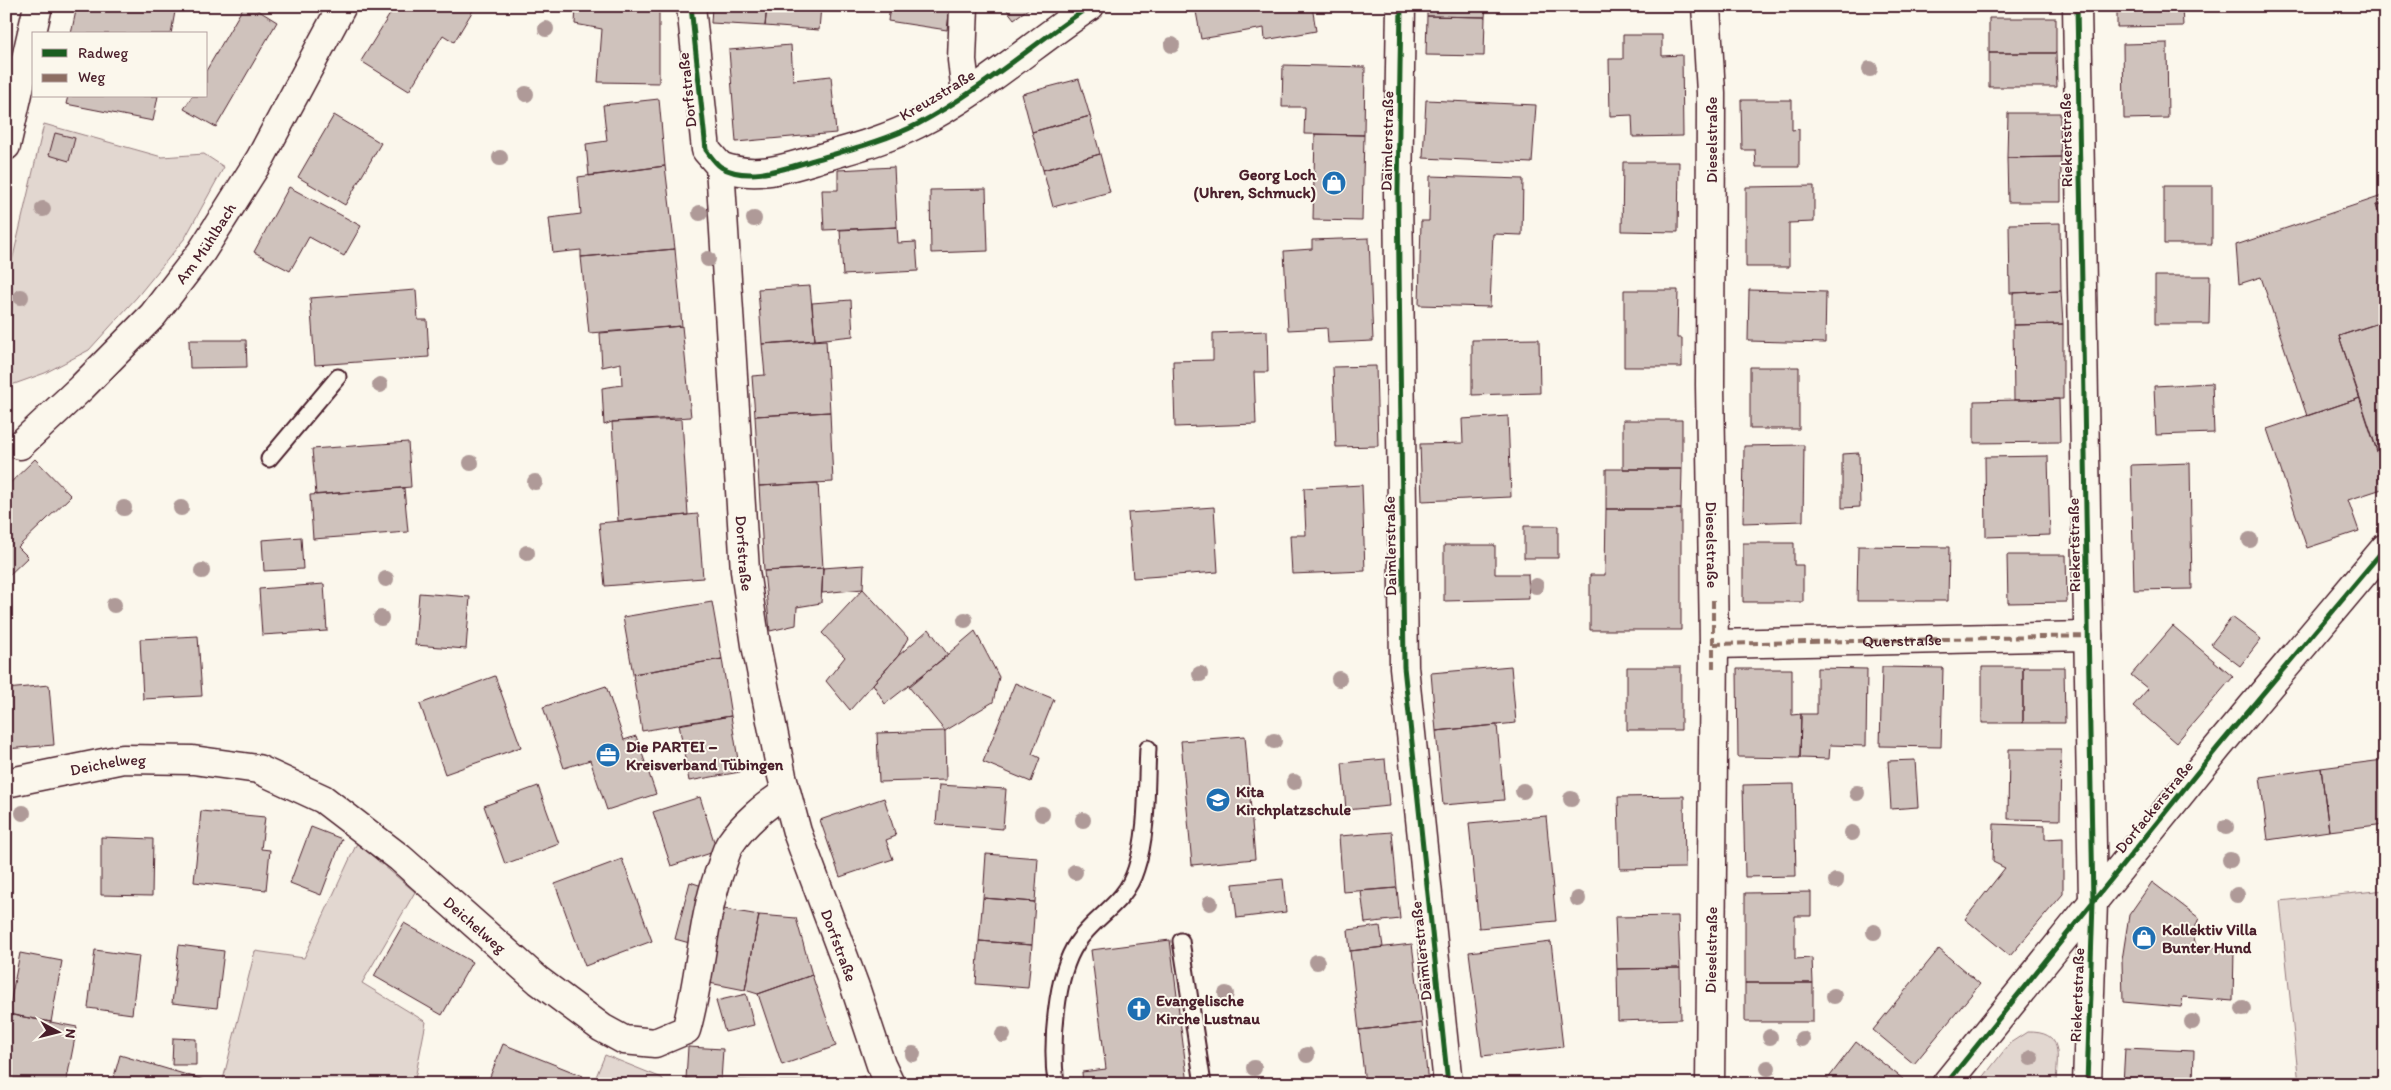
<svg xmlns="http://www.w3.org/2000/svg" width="2391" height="1090" viewBox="0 0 2391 1090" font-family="Itim,sans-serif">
<rect width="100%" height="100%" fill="#fbf7ec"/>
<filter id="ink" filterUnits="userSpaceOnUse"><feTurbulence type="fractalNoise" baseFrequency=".02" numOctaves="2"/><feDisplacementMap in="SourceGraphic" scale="10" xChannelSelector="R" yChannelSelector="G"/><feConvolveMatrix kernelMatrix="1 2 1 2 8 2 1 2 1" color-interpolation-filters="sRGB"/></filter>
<g filter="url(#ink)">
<path fill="#e2d7d0" stroke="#967b7e" d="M44,124L162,157L204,154L224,167L185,238L137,297L89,350L45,373L6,387V287Z
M357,843L415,892L362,983L426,1022L414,1084H222L255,951L304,958Z
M2385,890V1084H2299L2280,901Z
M2027,1032C2065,1031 2057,1055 2056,1084H1978L2010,1043Z
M605,1055L662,1078L666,1084H593Z
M766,1081H847L839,1084H766Z"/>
<path fill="#cfc2bc" stroke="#4a1f2b" d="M77,6H176L171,34H71Z
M244,6H251L277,22L216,127L184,109L192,96H206V71Z
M395,6L475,7L454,42L443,35L409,91L361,61Z
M576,6H659V83L598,82L602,29L575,24Z
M712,6H767L765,26L711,23Z
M767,6H821L819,30L765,26Z
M890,6H950L947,30L888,21Z
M1004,6H1032L1014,19Z
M1195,6H1312L1316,31L1265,40L1264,28L1201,39Z
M1427,6H1486L1485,17L1427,16Z
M1610,6H1674V11L1610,9Z
M2117,6H2182L2183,26L2117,27Z
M1427,16L1485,17L1484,56L1426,55Z
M1989,18H2056V53H1989Z
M1623,35H1662V56L1682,55L1683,136L1633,137L1632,115L1610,116L1609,59H1623Z
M2167,43L2168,118L2124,119L2123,44Z
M791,45L793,80L831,76L836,133L736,142L729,50Z
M1989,53H2056L2057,87H1989Z
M1283,65L1365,67L1364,135L1304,134L1305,107H1282Z
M1079,79L1090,116L1032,132L1022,94Z
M68,96H158L153,121L66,104Z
M659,99L665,166L589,176L586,144L607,141L603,105Z
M1426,100L1536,105L1532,163L1423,158Z
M1741,100H1792V130L1799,129V167H1756L1755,150H1742Z
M2008,113H2060L2061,157L2007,158Z
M334,115L381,143L345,205L298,177Z
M1090,116L1100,154L1043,170L1032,132Z
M55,133L75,138L69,161L49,155Z
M1315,134L1364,135L1362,221L1313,220Z
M1100,154L1110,192L1053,207L1043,170Z
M2061,157V202H2008L2007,158Z
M1623,162H1679L1678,232L1622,231Z
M665,166L675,249L581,257V250L553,253L549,218L581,214L578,177Z
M894,167L897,227L824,230L822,190H838V170Z
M1430,176L1523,179L1522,235L1493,234L1490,307L1419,305L1421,221H1429Z
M1814,186V222L1789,223V267H1746V187Z
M2164,186H2212V244H2164Z
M289,187L361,226L344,256L309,237L290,271L254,252Z
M986,189L988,251L931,253L930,190Z
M2385,195V203L2376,205L2385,231V321L2339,336L2360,398L2307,416L2261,277L2239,284L2236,245Z
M2385,203V231L2376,205Z
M2060,223L2061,291L2010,293L2009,224Z
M897,227L898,243L916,242L918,271L843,275L840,230Z
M1369,238L1373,341L1328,343L1327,328L1288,330L1284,251L1312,249V240Z
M675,249L682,326L589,333L581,257Z
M2155,276H2210L2209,324H2155Z
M810,286L815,340L762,344L758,289Z
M416,290L418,320H427L429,357L315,365L310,298Z
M1624,290H1678L1677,338H1682V367H1624Z
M1749,290L1826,292L1825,343L1748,341Z
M2061,291L2063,324L2013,325V293Z
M851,300L853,336L815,340L812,303Z
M2385,321V466L2382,467L2339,336Z
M2063,324V399L2014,400L2013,325Z
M682,326L691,417L612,422L604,425L602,388L622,385L621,363L602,367L600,333Z
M1267,331L1268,372H1254L1256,424L1175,427L1173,361L1213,360V333Z
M1539,339L1540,393L1472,395V340Z
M189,340H246L247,367L190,368Z
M826,340L830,412L755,416L752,376L765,375L762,344Z
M1376,366L1378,446L1336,447L1333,367Z
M1750,367H1799V429H1750Z
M2212,383L2214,433L2156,435L2154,386Z
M2360,398L2385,475V488L2348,500L2359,531L2307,548L2267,429Z
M2059,399L2060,442L1974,443V401Z
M830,412L833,482L759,486L755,416Z
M1508,416L1511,497L1422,501L1420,444L1463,443L1462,419Z
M682,419L688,515L618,521L612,422Z
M1623,420H1682V469H1623Z
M408,442L411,487L316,495L312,449Z
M1804,445L1803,521L1743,523L1744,446Z
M1859,453L1860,507L1842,508V454Z
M2048,456L2050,535L1986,537L1985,457Z
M35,459L71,496L18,547L28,557L6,578V487Z
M2190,463L2192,589L2134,590L2131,465Z
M1606,469H1682L1681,509H1606Z
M818,483L823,568L764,571L759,486Z
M1362,485L1365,571L1292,574L1290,535H1306L1304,488Z
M404,488L408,532L313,539L310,495Z
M1214,507L1218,572L1133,578L1128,513Z
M1606,509H1681V630H1590V575H1605Z
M698,514L703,578L605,586L599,523Z
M1524,526H1558V558H1524Z
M301,537L303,569L264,571L262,540Z
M1743,543H1794V565H1803V602H1743Z
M1444,545H1495V574H1528L1529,599L1444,601Z
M1858,546L1949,547L1948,601H1857Z
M2007,555H2066L2067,602L2008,603Z
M864,565L863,589L822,593L823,568Z
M823,568L821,603L797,607L796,625L770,631L764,571Z
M324,584L327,631L262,635L259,589Z
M863,589L908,638L898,656L850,710L826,681L845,657L822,633Z
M419,593L470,597L466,649L415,645Z
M712,602L722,659L633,674L623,617Z
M2232,617L2261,639L2240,666L2211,644Z
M2173,626L2233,677L2176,743L2133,706L2148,689L2131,675Z
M929,629L948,655L885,704L873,684L898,656Z
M975,631L999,677L993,702L945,731L909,687Z
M198,636L202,696L143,699L140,639Z
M722,659L731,716L642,731L633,674Z
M1511,666L1516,723L1436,731L1431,673Z
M1627,667H1681V730H1627Z
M1882,667L1943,668L1941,747L1880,746Z
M1982,667H2023V723H1982Z
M2023,667H2064L2065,723H2023Z
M1817,668L1867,669L1866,746L1830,745L1829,759L1800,758L1801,714H1817Z
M1737,669H1792V715L1801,714L1800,758L1738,757Z
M495,676L521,747L445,774L420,704Z
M1015,683L1054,699L1032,754L1040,758L1031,782L983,762Z
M49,685L54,745L6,749V689Z
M606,686L624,740L636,736L656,794L607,810L590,760L564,768L543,707Z
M731,716L740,772L689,781L679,724Z
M1497,725L1504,800L1443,805L1436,731Z
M945,731L946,780L879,782L877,733Z
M1245,736L1255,859L1192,865L1181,741Z
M2009,749H2061L2060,820L2008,819Z
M1385,759L1389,806L1346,810L1342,763Z
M1915,760L1918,807L1891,809L1888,761Z
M2383,760L2385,824L2329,831L2321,768Z
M2321,768L2329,831L2268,840L2260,777Z
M1794,784L1796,876L1745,877L1743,785Z
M939,785L1006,789L1003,829L936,824Z
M538,786L559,844L505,864L484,806Z
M1684,796L1685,868L1620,869L1618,797Z
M700,797L717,851L671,866L653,812Z
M884,798L896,836L886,840L893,859L840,877L820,820Z
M201,811L265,817L261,849L270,850L266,890L194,882Z
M1546,816L1556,921L1479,928L1469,823Z
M1994,824L2045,826V839L2063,838V894L2010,956L1965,919L2005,868L1993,862Z
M311,827L342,839L321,895L290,883Z
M1392,832L1397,888L1343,892L1339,836Z
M101,837L153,839L152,896L101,895Z
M986,854L1038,858L1035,902L983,898Z
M622,859L652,941L585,966L555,884Z
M1283,879L1286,912L1237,918L1233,884Z
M690,882L708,888L693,944L675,939Z
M2152,882L2199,918L2193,933L2196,946L2234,949L2233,1001L2183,997L2181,1007L2123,1002L2122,960L2129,915Z
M1397,888L1400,919L1365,923L1361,891Z
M1811,892V916H1795V959L1812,958L1813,983H1745V893Z
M983,898L1035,902L1032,945L979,941Z
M718,908L759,915L745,990L704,982Z
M759,915L796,918L812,975L758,994L745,990Z
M1678,916L1680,968L1617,969L1615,917Z
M404,923L472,962L442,1015L374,976Z
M1380,926L1383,947L1350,951L1348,930Z
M1170,940L1188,1084H1083L1082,1072L1106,1069L1091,950Z
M979,941L1032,945L1028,988L976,984Z
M1551,942L1563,1047L1482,1056L1469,952Z
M1412,944L1422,1023L1359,1030L1350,951Z
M179,945L224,951L217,1008L172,1003Z
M1939,949L1980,984L1914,1064L1873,1030Z
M95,950L139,956L132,1014L88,1008Z
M20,953L62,961L51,1022L8,1014Z
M1680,968L1681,1019L1618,1021L1617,969Z
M812,975L836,1046L782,1065L758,994Z
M1745,983H1813V1022H1745Z
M746,994L754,1025L725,1032L716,1001Z
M8,1014L77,1027L66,1084L6,1083Z
M1422,1023L1428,1084H1365L1359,1030Z
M173,1038L196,1039V1065H172Z
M1856,1042L1903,1079L1900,1084H1824Z
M503,1044L583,1076L580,1084H487Z
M688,1047L723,1049L721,1081L686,1079Z
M2125,1048L2194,1051L2193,1084H2123Z
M120,1055L214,1083V1084H112Z
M864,1076L867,1084H839L847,1081Z
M732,1080L766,1081V1084H732Z"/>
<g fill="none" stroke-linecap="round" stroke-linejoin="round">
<defs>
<path id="service" d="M269,459L338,377
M1181,941L1203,1084
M1056,1084C1051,1046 1055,975 1077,943C1095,915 1125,905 1136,869C1148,834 1146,786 1148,748"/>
<g id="minor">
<path id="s1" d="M691,6L706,150L720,166L745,571L756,645L782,776L797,832L855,987L881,1065L890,1084"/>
<path d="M964,6L962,60L966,93"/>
<path d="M1401,6L1398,190L1404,667L1448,1084"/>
<path id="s2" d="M1706,6L1711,93L1710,385L1714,644L1710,1084"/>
<path d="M2077,6L2093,902L2087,1084"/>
<path d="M6,146L38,6"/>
<path d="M720,166C754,179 784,169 817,159C850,149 886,140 917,124C979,93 1033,44 1090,6"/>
<path id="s3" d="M20,445L81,388L153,315L202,251L260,159L342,6"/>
<path id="s4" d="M1714,644L2088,636"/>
<path id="s5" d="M6,783L123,759L193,760L258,769L323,799L400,858L539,981L602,1028L624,1040L655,1043L686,1030C701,979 701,924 719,873C723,864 725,852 730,844C745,822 764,807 786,792"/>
<path d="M1946,1084L2218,747L2385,548"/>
</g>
</defs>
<use href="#service" stroke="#4a1f2b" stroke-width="19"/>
<use href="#minor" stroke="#4a1f2b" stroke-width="31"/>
<use href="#service" stroke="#fbf7ec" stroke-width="15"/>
<use href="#minor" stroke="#fbf7ec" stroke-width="28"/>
<path stroke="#8d6e63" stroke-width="4" stroke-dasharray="8 4" stroke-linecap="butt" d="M1713,600V672
M1714,644L2088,636"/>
<defs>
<path id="cycleway" d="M691,6L706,150C710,155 715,163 721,167C748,183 786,168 814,160C848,150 885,141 918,124C979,92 1033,44 1090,6
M1401,6L1398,190L1404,667L1448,1084
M2077,6L2093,902L2087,1084
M1946,1084L2218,747L2385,548"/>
</defs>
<use href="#cycleway" stroke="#fbf7ec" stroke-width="8"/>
<use href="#cycleway" stroke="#1b5e20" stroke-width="5"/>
</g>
<g fill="#af9a98">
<circle cx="546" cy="29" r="8"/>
<circle cx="1172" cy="45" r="8"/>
<circle cx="1870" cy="69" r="8"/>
<circle cx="526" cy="94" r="8"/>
<circle cx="500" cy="158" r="8"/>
<circle cx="43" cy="209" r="8"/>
<circle cx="700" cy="213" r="8"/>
<circle cx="754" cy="219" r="8"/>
<circle cx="708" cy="259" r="8"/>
<circle cx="21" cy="297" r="8"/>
<circle cx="380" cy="385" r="8"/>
<circle cx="471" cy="463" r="8"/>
<circle cx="535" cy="482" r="8"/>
<circle cx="124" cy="508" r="8"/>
<circle cx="181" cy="508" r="8"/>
<circle cx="2250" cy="540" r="8"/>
<circle cx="527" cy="553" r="8"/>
<circle cx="202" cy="571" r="8"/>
<circle cx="386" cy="579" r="8"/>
<circle cx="1536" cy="586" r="8"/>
<circle cx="114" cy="605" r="8"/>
<circle cx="381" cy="618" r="8"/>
<circle cx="965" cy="620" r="8"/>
<circle cx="1200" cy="674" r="8"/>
<circle cx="1339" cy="679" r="8"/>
<circle cx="1274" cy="741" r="8"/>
<circle cx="1294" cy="782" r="8"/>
<circle cx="1523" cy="791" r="8"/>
<circle cx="1857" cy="793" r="8"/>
<circle cx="1571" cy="799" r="8"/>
<circle cx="23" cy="813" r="8"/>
<circle cx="1042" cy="814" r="8"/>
<circle cx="1083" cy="820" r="8"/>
<circle cx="2226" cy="827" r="8"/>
<circle cx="1852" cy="833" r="8"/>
<circle cx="2230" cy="860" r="8"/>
<circle cx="1075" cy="872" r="8"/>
<circle cx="1836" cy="881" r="8"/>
<circle cx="2237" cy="895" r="8"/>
<circle cx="1578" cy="899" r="8"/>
<circle cx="1210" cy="903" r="8"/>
<circle cx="1874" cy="932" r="8"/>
<circle cx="1317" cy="962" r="8"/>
<circle cx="1226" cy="994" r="8"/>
<circle cx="1834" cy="996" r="8"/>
<circle cx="2243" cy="1009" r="8"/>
<circle cx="2192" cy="1022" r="8"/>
<circle cx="1003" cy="1035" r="8"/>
<circle cx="1770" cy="1037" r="8"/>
<circle cx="1802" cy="1039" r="8"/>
<circle cx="913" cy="1054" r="8"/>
<circle cx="1307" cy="1055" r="8"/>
<circle cx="2031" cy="1058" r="8"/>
<circle cx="1254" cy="1068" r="8"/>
<circle cx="1768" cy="1068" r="8"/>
</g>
</g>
<defs>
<symbol id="shop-disc" viewBox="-11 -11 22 22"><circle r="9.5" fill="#1f6fb2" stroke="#fbf7ec"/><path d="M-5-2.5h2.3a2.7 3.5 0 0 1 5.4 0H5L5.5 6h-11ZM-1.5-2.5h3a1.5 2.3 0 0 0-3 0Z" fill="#fff"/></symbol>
<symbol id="office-disc" viewBox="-11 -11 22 22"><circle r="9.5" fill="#1f6fb2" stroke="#fbf7ec"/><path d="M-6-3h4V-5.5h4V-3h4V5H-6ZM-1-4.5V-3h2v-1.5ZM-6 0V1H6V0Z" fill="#fff"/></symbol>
<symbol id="school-disc" viewBox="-11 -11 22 22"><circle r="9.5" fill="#1f6fb2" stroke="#fbf7ec"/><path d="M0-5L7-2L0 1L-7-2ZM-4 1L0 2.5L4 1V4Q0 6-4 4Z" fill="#fff"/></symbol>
<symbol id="church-disc" viewBox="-11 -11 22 22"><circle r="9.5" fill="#1f6fb2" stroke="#fbf7ec"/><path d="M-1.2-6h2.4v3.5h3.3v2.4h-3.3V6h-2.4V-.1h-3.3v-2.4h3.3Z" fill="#fff"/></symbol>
</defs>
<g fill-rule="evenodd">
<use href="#shop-disc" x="1320" y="169" width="28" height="28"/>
<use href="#office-disc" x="594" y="741" width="28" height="28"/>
<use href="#school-disc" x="1204" y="786" width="28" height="28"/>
<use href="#shop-disc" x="2130" y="924" width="28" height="28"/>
<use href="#church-disc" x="1125" y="995" width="28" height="28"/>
</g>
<g text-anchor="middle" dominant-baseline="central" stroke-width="4" stroke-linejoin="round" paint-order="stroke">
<g font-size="16" fill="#4a1f2b" stroke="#fbf7ec">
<text transform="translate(687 90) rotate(-96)">Dorfstraße</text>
<text transform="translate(937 95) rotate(-31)">Kreuzstraße</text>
<text transform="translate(1711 140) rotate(-90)">Dieselstraße</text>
<text transform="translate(2066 140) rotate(-91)">Riekertstraße</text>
<text transform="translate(1387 141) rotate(-89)">Daimlerstraße</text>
<text stroke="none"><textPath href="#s3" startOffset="275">Am Mühlbach</textPath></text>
<text stroke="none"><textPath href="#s2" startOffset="539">Dieselstraße</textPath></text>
<text transform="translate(2074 545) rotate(-91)">Riekertstraße</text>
<text transform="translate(1390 546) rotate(-91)">Daimlerstraße</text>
<text stroke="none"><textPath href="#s1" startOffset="554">Dorfstraße</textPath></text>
<text stroke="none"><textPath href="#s4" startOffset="188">Querstraße</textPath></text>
<text stroke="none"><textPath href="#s5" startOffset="104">Deichelweg</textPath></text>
<text transform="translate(2154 807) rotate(-51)">Dorfackerstraße</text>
<text stroke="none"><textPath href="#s5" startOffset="524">Deichelweg</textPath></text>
<text stroke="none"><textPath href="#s1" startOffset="959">Dorfstraße</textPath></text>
<text transform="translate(1711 950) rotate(-89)">Dieselstraße</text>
<text transform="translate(1421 951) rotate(-96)">Daimlerstraße</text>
<text transform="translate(2077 995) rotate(-88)">Riekertstraße</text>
</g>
<g font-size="16" font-weight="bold" fill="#4a1f2b" stroke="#fbf7ec" text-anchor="start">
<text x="1316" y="174" text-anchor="end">Georg Loch<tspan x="1316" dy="18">(Uhren, Schmuck)</tspan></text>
<text x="626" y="746">Die PARTEI –<tspan x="626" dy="18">Kreisverband Tübingen</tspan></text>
<text x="1236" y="791">Kita<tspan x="1236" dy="18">Kirchplatzschule</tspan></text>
<text x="2162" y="929">Kollektiv Villa<tspan x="2162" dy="18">Bunter Hund</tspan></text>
<text x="1156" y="1000">Evangelische<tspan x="1156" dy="18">Kirche Lustnau</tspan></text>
</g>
</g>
<rect width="2391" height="1090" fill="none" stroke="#fbf7ec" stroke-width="25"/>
<rect x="12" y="12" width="2366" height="1065" fill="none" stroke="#4a1f2b" stroke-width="2" filter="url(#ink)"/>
<rect x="32" y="32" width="175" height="65" fill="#fbf7ec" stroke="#b4a19f"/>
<rect x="42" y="49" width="25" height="8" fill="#1b5e20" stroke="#b4a19f"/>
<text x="78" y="58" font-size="15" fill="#4a1f2b">Radweg</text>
<rect x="42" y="74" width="25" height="8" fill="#8d6e63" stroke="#b4a19f"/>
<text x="78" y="82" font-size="15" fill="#4a1f2b">Weg</text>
<g transform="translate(58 1032) rotate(97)" stroke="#fbf7ec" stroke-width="4" paint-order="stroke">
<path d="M0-4L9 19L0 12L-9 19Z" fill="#4a1f2b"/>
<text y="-8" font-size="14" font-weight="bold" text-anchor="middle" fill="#4a1f2b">N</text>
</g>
</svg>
